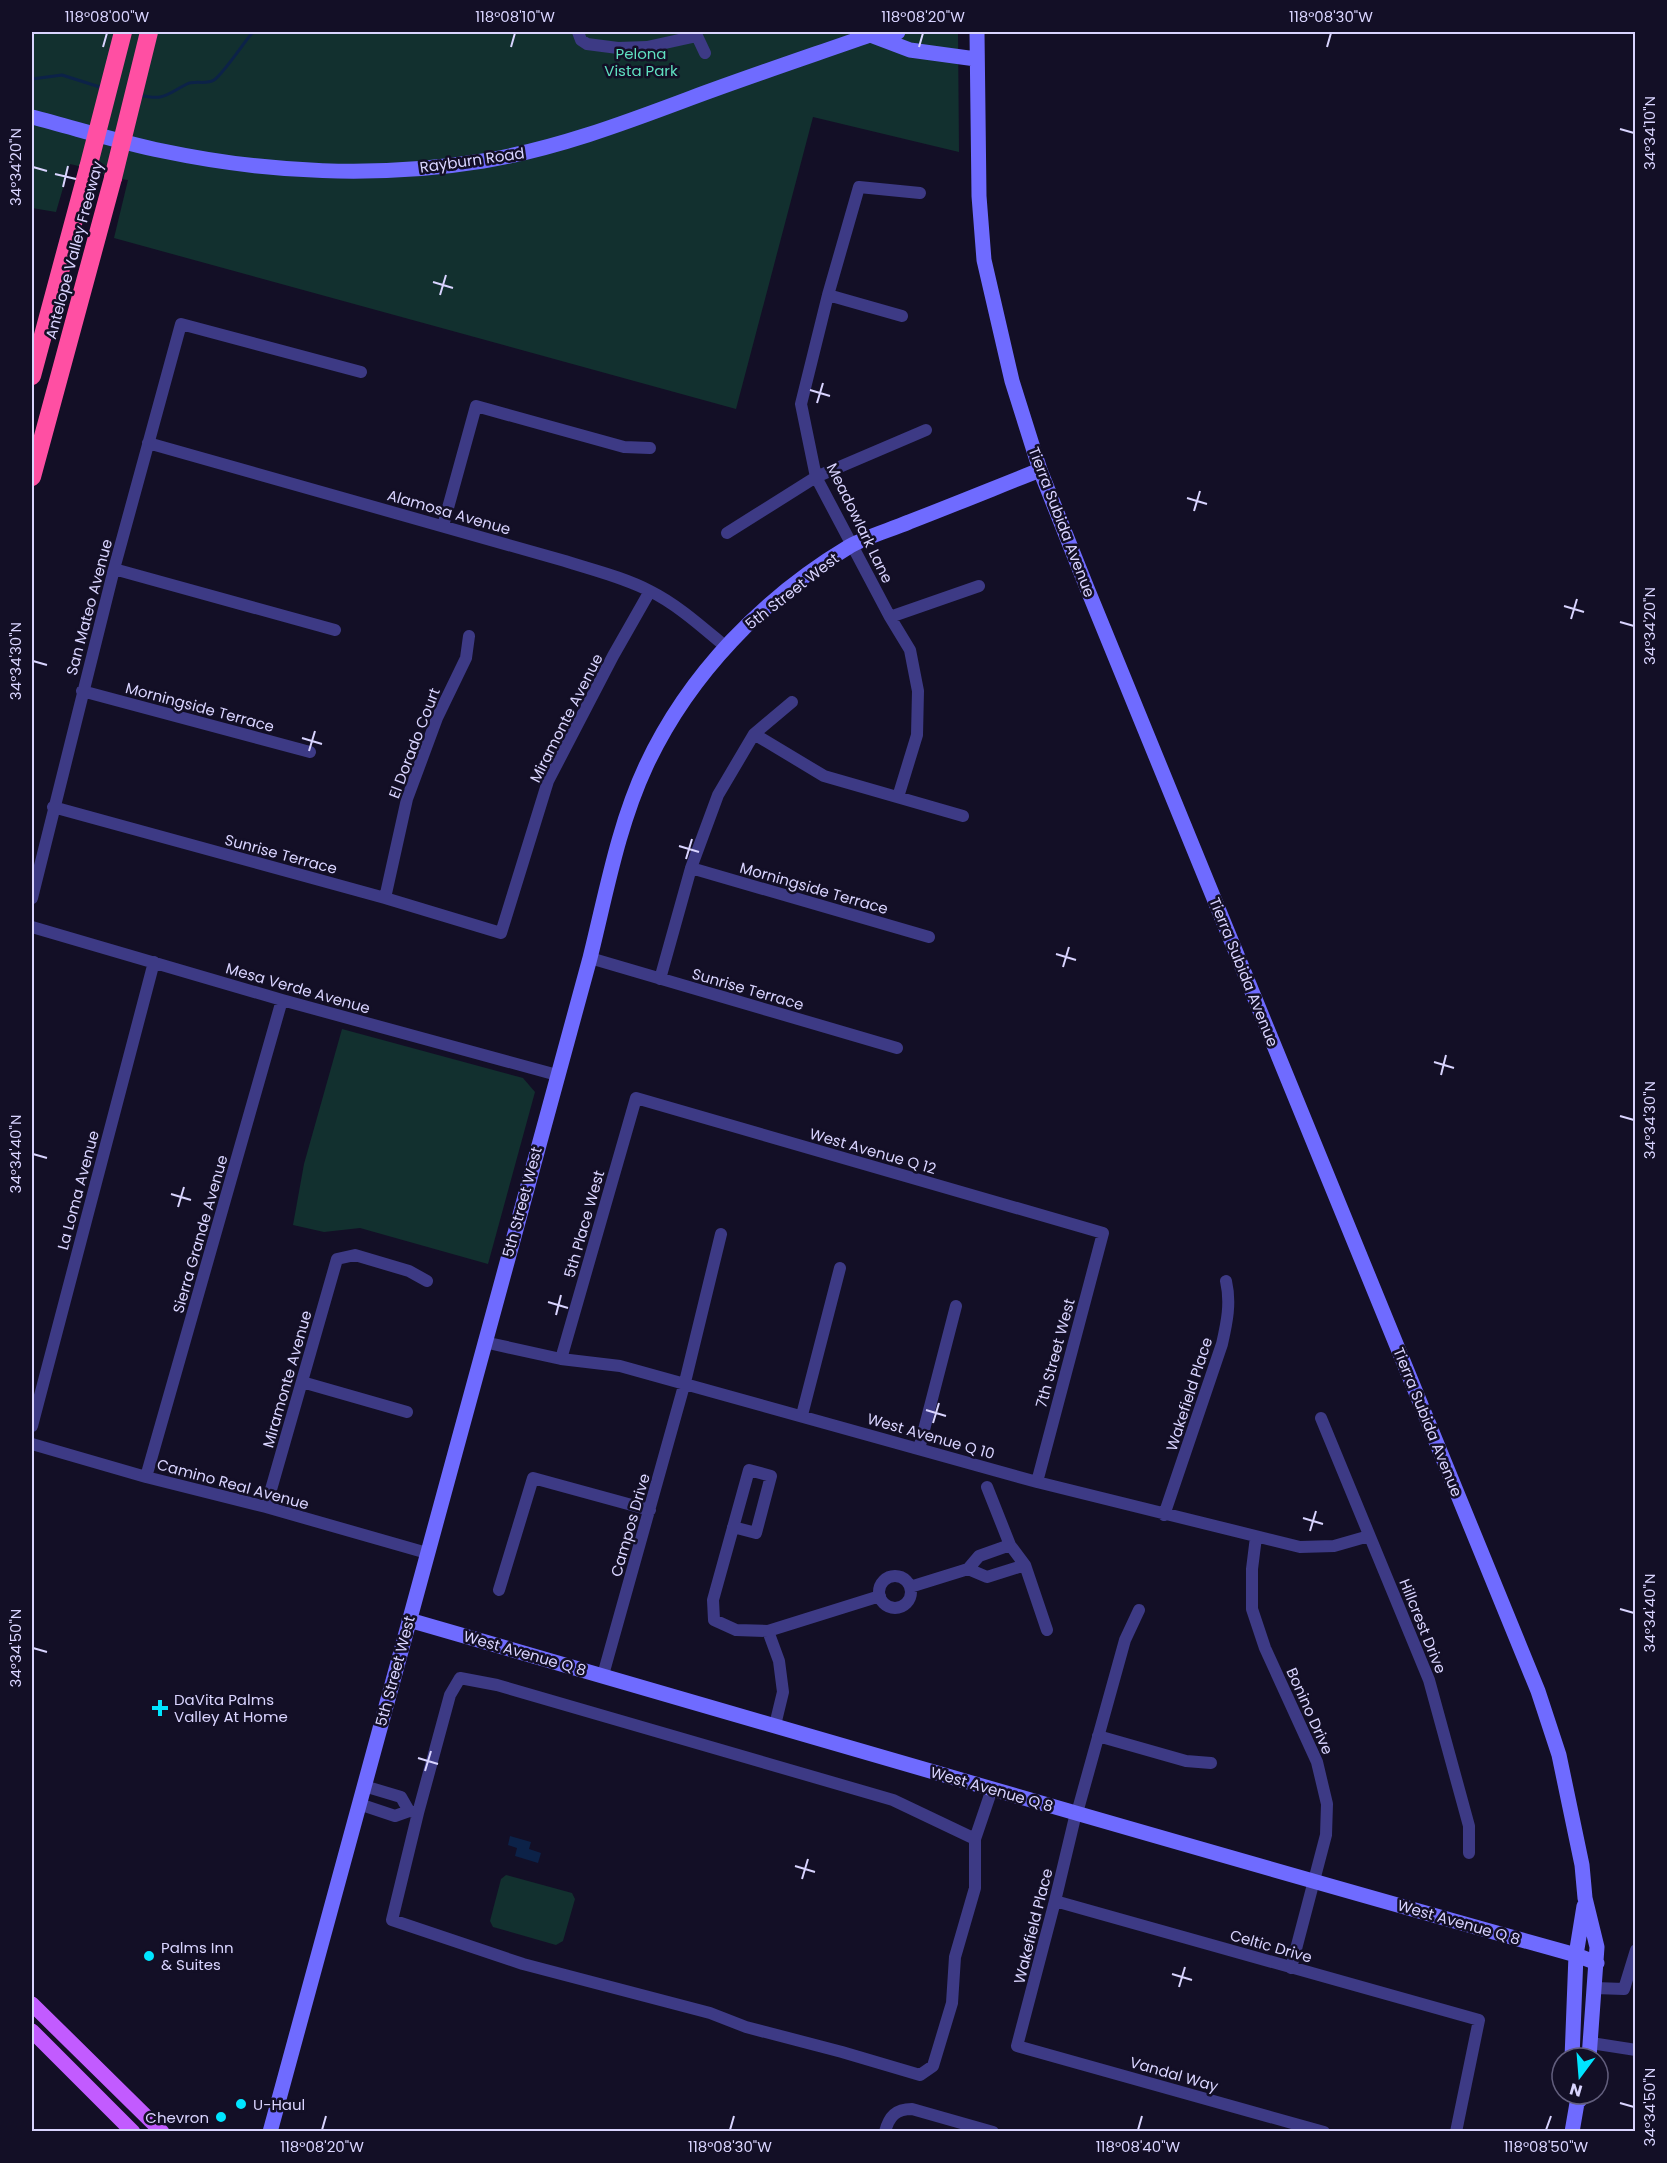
<svg xmlns="http://www.w3.org/2000/svg" width="1667" height="2163" viewBox="0 0 1667 2163" font-family="Poppins,sans-serif">
<rect width="100%" height="100%" fill="#130f26"/>
<path fill="#12302f" d="M32,32H958L959,152L813,117L736,409L114,238L128,180C108,178 90,168 70,164L56,212L32,208Z
M342,1029L523,1078L535,1092L488,1264L360,1228L324,1232L293,1225L304,1164Z
M506,1875L572,1893L575,1899L563,1941L556,1945L493,1927L490,1921L501,1879Z"/>
<path fill="#0c2248" d="M510,1836L531,1842L529,1849L541,1853L538,1863L515,1856L517,1848L508,1845Z"/>
<g fill="none" stroke-linecap="round" stroke-linejoin="round">
<path stroke="#0c2248" stroke-width="3" d="M32,79L62,75L103,88
M139,95C165,101 165,95 187,84C195,80 206,85 214,80C224,73 244,42 253,32"/>
<path stroke="#3d3a85" stroke-width="12" d="M578,32L581,40L587,44L618,48L647,47L697,36L705,53
M828,295L902,316
M148,443L565,561C593,570 623,577 650,591C678,605 702,627 726,647
M443,526L476,406L624,447L650,448
M727,533L816,477L926,430
M114,569L335,630
M890,617L979,586
M82,691L310,752
M754,734L824,776L963,816
M898,797L917,735L918,691L910,650L890,617L816,477L801,404L828,295L859,187L920,193
M53,807L385,898L501,933L548,781L613,656L650,591
M691,868L929,937
M32,898L114,569L181,324L361,372
M385,898L407,799L437,718L466,658L469,636
M32,927L282,1000L557,1075
M590,958L897,1048
M660,979L691,868L718,795L754,734L792,702
M484,1342L561,1359L620,1366L1037,1482L1300,1547L1334,1546L1369,1536
M561,1359L636,1098L1103,1233L1037,1482
M302,1382L407,1412
M802,1415L840,1268
M1321,1418L1429,1680L1469,1826V1853
M32,1426L154,962
M32,1444L146,1477L266,1507L427,1553
M919,1449L956,1306
M146,1477L282,1000
M987,1487L1010,1545
M266,1507L337,1259L355,1255L409,1271L427,1281
M1164,1515L1222,1344C1227,1322 1231,1303 1226,1281
M733,1527L756,1533L771,1476L749,1470L713,1600L714,1620L736,1630L768,1631L880,1596
M1256,1537L1252,1569V1609L1265,1648L1317,1762L1327,1804L1326,1835L1291,1968
M968,1569L987,1577L1025,1565
M879 1592a16 16 0 1 1 32 0a16 16 0 1 1-32 0Z
M910,1587L968,1569L979,1556L1010,1545L1025,1565L1047,1630
M499,1590L533,1478L650,1510
M768,1631L779,1661L783,1692L775,1725
M603,1675L685,1382L721,1234
M1098,1736L1186,1761L1211,1763
M359,1804L395,1816L409,1811L401,1797L364,1786
M409,1811L418,1813L392,1920L523,1964L710,2013L746,2027L842,2052L920,2075L933,2066L952,2003L955,1957L975,1888V1839L893,1800L497,1685L460,1678L450,1695L418,1813
M1076,1813L1055,1901L1017,2046L1324,2132
M1077,1813L1125,1640L1139,1610
M975,1839L992,1789
M1055,1901L1479,2020L1456,2132
M1595,1988L1624,1989L1636,1950
M1591,2043L1636,2050
M885,2132C889,2116 896,2109 912,2109L993,2132"/>
<path stroke="#6f6bff" stroke-width="15" d="M977,32L979,196L984,260L1012,381L1040,470L1087,588L1538,1691L1559,1755L1582,1865L1585,1898L1597,1947L1589,2058
M873,36L910,50L976,59
M32,117C75,128 119,142 163,151C267,173 378,178 483,161C555,149 622,124 691,98C750,76 810,56 870,35L898,32
M409,1620C798,1732 1186,1847 1576,1955L1597,1963
M1572,2058L1576,1955L1584,1906
M270,2132L590,958C606,894 618,826 646,766C689,674 763,598 850,546C868,536 890,530 909,522C953,505 997,487 1040,470
M1572,2132L1577,2103L1585,2094"/>
<path stroke="#c25bff" stroke-width="15" d="M32,2004L162,2132
M32,2031L133,2132"/>
<path stroke="#ff4fa3" stroke-width="18" d="M32,376L88,168
M32,477L113,178"/>
<path stroke="#ff4fa3" stroke-width="18" d="M88,168L123,32
M113,178L149,32"/>
</g>
<path fill="none" stroke="#d9d4ff" stroke-width="2" d="M103,47L107,33M511,47L515,33M919,47L923,33M1327,47L1331,33M1620,129L1634,133M33,167L47,171M55,174L76,179M63,187L68,166M433,282L453,288M440,295L446,275M810,390L830,396M817,403L823,383M1187,498L1207,504M1194,511L1200,491M1564,606L1584,612M1571,619L1577,599M1620,622L1634,626M33,661L47,665M302,738L322,744M309,751L315,731M679,846L699,852M686,859L692,839M1056,954L1076,960M1063,967L1069,947M1434,1062L1454,1068M1441,1075L1446,1055M1620,1116L1634,1120M33,1154L47,1158M171,1194L191,1200M178,1207L184,1187M548,1302L568,1308M556,1315L561,1295M926,1410L946,1416M933,1423L939,1403M1303,1518L1323,1524M1310,1531L1316,1511M1620,1609L1634,1613M33,1648L47,1652M418,1758L438,1764M425,1771L431,1751M795,1866L815,1872M802,1879L808,1859M1172,1974L1192,1980M1179,1987L1185,1967M1620,2103L1634,2107M322,2130L326,2116M730,2130L734,2116M1138,2130L1142,2116M1546,2130L1551,2116"/>
<g fill="#00e5ff" stroke="#130f26" stroke-width="2">
<path d="M157 1699h6v6h6v6h-6v6h-6v-6h-6v-6h6z"/>
<circle cx="149" cy="1956" r="6"/>
<circle cx="241" cy="2104" r="6"/>
<circle cx="221" cy="2117" r="6"/>
</g>
<g text-anchor="middle" dominant-baseline="central" stroke-width="5" stroke-linejoin="round" paint-order="stroke">
<g font-size="15" fill="#5fe0c0" stroke="#130f26">
<text x="641" y="53">Pelona<tspan x="641" dy="17">Vista Park</tspan></text>
</g>
<g font-size="15" fill="#d9d4ff" stroke="#130f26">
<text transform="translate(472 160) rotate(-8)">Rayburn Road</text>
<text transform="translate(74 250) rotate(-75)">Antelope Valley Freeway</text>
<text transform="translate(449 512) rotate(16)">Alamosa Avenue</text>
<text transform="translate(1062 522) rotate(69)">Tierra Subida Avenue</text>
<text transform="translate(860 523) rotate(64)">Meadowlark Lane</text>
<text transform="translate(792 591) rotate(-38)">5th Street West</text>
<text transform="translate(89 607) rotate(-75)">San Mateo Avenue</text>
<text transform="translate(200 707) rotate(15)">Morningside Terrace</text>
<text transform="translate(566 718) rotate(-63)">Miramonte Avenue</text>
<text transform="translate(414 743) rotate(-69)">El Dorado Court</text>
<text transform="translate(281 854) rotate(15)">Sunrise Terrace</text>
<text transform="translate(814 888) rotate(16)">Morningside Terrace</text>
<text transform="translate(1244 972) rotate(68)">Tierra Subida Avenue</text>
<text transform="translate(298 988) rotate(16)">Mesa Verde Avenue</text>
<text transform="translate(748 989) rotate(16)">Sunrise Terrace</text>
<text transform="translate(873 1151) rotate(16)">West Avenue Q 12</text>
<text transform="translate(78 1190) rotate(-75)">La Loma Avenue</text>
<text transform="translate(522 1202) rotate(-75)">5th Street West</text>
<text transform="translate(584 1224) rotate(-74)">5th Place West</text>
<text transform="translate(200 1234) rotate(-74)">Sierra Grande Avenue</text>
<text transform="translate(1055 1353) rotate(-75)">7th Street West</text>
<text transform="translate(287 1379) rotate(-74)">Miramonte Avenue</text>
<text transform="translate(1189 1394) rotate(-72)">Wakefield Place</text>
<text transform="translate(1428 1422) rotate(68)">Tierra Subida Avenue</text>
<text transform="translate(931 1436) rotate(16)">West Avenue Q 10</text>
<text transform="translate(233 1484) rotate(15)">Camino Real Avenue</text>
<text transform="translate(630 1525) rotate(-74)">Campos Drive</text>
<text transform="translate(1423 1626) rotate(68)">Hillcrest Drive</text>
<text transform="translate(525 1653) rotate(16)">West Avenue Q 8</text>
<text transform="translate(395 1671) rotate(-75)">5th Street West</text>
<text transform="translate(1310 1711) rotate(66)">Bonino Drive</text>
<text transform="translate(992 1789) rotate(16)">West Avenue Q 8</text>
<text transform="translate(1459 1922) rotate(16)">West Avenue Q 8</text>
<text transform="translate(1033 1926) rotate(-76)">Wakefield Place</text>
<text transform="translate(1271 1946) rotate(16)">Celtic Drive</text>
<text transform="translate(1174 2074) rotate(16)">Vandal Way</text>
</g>
<g font-size="15" fill="#d9d4ff" stroke="#130f26" text-anchor="start">
<text x="174" y="1699">DaVita Palms<tspan x="174" dy="17">Valley At Home</tspan></text>
<text x="161" y="1947">Palms Inn<tspan x="161" dy="17">&amp; Suites</tspan></text>
<text x="253" y="2104">U-Haul</text>
<text x="209" y="2117" text-anchor="end">Chevron</text>
</g>
</g>
<rect width="1667" height="2163" fill="none" stroke="#130f26" stroke-width="66"/>
<g transform="translate(1580 2076) rotate(196)"><circle r="28" fill="#130f26" stroke="#625e7d" stroke-width="1.5"/>
<path d="M0-4.5L10 22L0 15L-10 22Z" fill="#00e5ff"/>
<text y="-9" font-size="16" font-weight="bold" text-anchor="middle" fill="#d9d4ff">N</text>
</g>
<rect x="33" y="33" width="1601" height="2097" fill="none" stroke="#d9d4ff" stroke-width="2"/>
<g font-size="15" text-anchor="middle" fill="#d9d4ff">
<text x="107" y="22">118°08'00"W</text>
<text x="515" y="22">118°08'10"W</text>
<text x="923" y="22">118°08'20"W</text>
<text x="1331" y="22">118°08'30"W</text>
<text transform="translate(1650 133) rotate(-90)" y="5">34°34'10"N</text>
<text transform="translate(16 167) rotate(-90)" y="5">34°34'20"N</text>
<text transform="translate(1650 626) rotate(-90)" y="5">34°34'20"N</text>
<text transform="translate(16 661) rotate(-90)" y="5">34°34'30"N</text>
<text transform="translate(1650 1120) rotate(-90)" y="5">34°34'30"N</text>
<text transform="translate(16 1154) rotate(-90)" y="5">34°34'40"N</text>
<text transform="translate(1650 1613) rotate(-90)" y="5">34°34'40"N</text>
<text transform="translate(16 1648) rotate(-90)" y="5">34°34'50"N</text>
<text transform="translate(1650 2107) rotate(-90)" y="5">34°34'50"N</text>
<text x="322" y="2152">118°08'20"W</text>
<text x="730" y="2152">118°08'30"W</text>
<text x="1138" y="2152">118°08'40"W</text>
<text x="1546" y="2152">118°08'50"W</text>
</g>
</svg>
